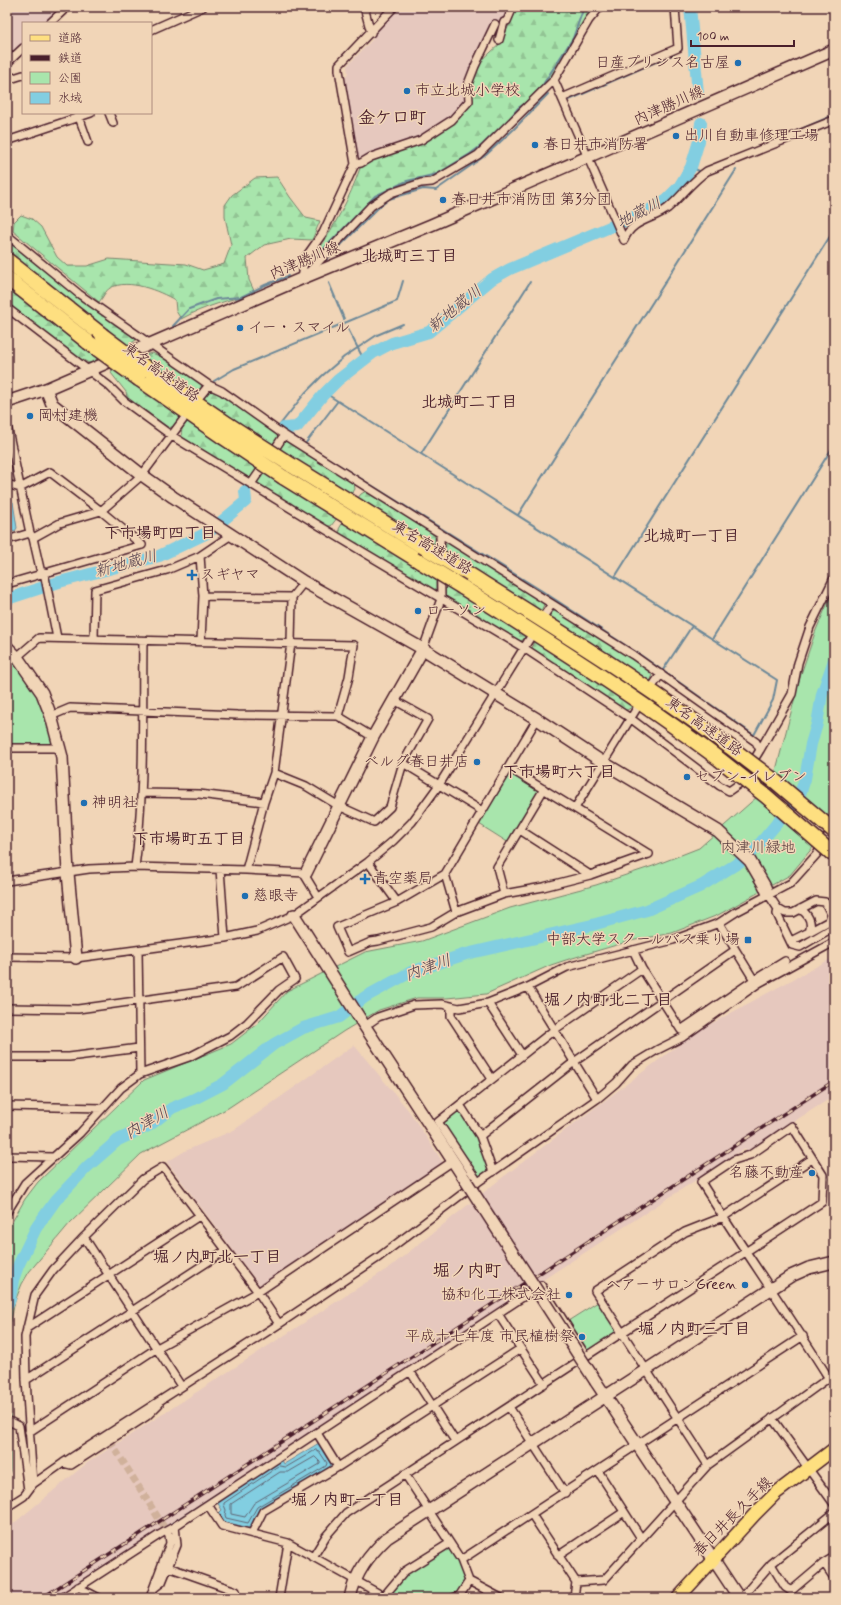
<svg xmlns="http://www.w3.org/2000/svg" width="841" height="1605" viewBox="0 0 841 1605" font-family="Mynerve,'Klee One',sans-serif">
<defs>
<pattern id="forest-firs" width="22" height="20" patternUnits="userSpaceOnUse"><rect width="22" height="20" fill="#a8e5ac"/><path d="M5 1l3.5 6h-7zM16 11l3.5 6h-7z" fill="#92c494"/></pattern>
</defs>
<rect width="100%" height="100%" fill="#f1d5b7"/>
<filter id="ink" filterUnits="userSpaceOnUse"><feTurbulence type="fractalNoise" baseFrequency=".025" numOctaves="2"/><feDisplacementMap in="SourceGraphic" scale="8" xChannelSelector="R" yChannelSelector="G"/><feConvolveMatrix kernelMatrix="1 2 1 2 8 2 1 2 1" color-interpolation-filters="sRGB"/></filter>
<g filter="url(#ink)">
<path fill="#e6c8be" d="M7,7H60L43,23H23V42L7,57Z
M399,7H511L505,19L492,23L466,100L450,119L421,137L361,160L358,158L345,78L348,73L347,66L372,40L379,28Z
M834,957V1096L747,1151L745,1148L178,1518L53,1598H7V1529L87,1463L390,1267L503,1177L696,1032Z
M354,1045L409,1111L444,1164L260,1286L167,1162L185,1151L234,1130Z"/>
<path fill="url(#forest-firs)" stroke="#79826c" d="M517,7H591L589,16L561,64L543,87L472,156L432,179L402,185L383,193L369,203L319,255H316C333,227 350,199 360,168L373,160L423,143L454,123L472,102L471,85L480,62L501,43Z
M277,177L290,197L306,218L320,221L312,240L291,239L264,245L247,258L249,280L255,293C229,300 205,306 181,319L176,311L175,300C159,291 129,278 110,288C106,290 102,299 99,302L13,231L14,222L21,215L32,219L41,227L57,257L67,266H87L109,259L186,264L203,270L224,264L231,245L225,217V205L232,195L255,178Z
M7,241H10L83,302L110,318L136,340L127,346L7,252Z
M7,286L97,358L95,362L89,363L67,352L7,304Z
M152,353L176,363L201,380L202,387L198,396L141,356Z
M112,369L182,418L176,425L169,428L127,397L126,392L111,373Z
M208,391H216L278,434V437L272,446L201,398Z
M187,421L257,468L251,477L248,478L182,437C180,431 183,426 187,421Z
M286,439L350,480L354,484L355,489L351,495L278,449Z
M264,472L337,518L331,526H327L258,484V480Z
M366,491L435,533V546L357,499L361,494Z
M343,522L436,579V590L434,591L340,535L339,529Z
M446,542H449L542,599L544,604L541,612L445,552Z
M445,585L526,635L523,640L519,641L448,600L445,595Z
M554,611H560L649,669L652,677L650,682L549,616Z
M534,639L634,706L627,710H623L535,652L532,648Z"/>
<path fill="#a8e5ac" stroke="#79826c" d="M834,589V815L831,820L775,774L801,674L816,630Z
M7,655C23,673 39,694 47,717C49,726 51,735 53,744H7Z
M511,774L541,792L509,843L479,824L509,775Z
M758,796L814,846L790,875L718,915L672,933L630,941L566,960L551,965L486,994L447,998H417L379,1010L344,1031L228,1108L141,1154L70,1223L29,1272L22,1284L15,1301L10,1325L7,1375L11,1422L10,1470L7,1482V1231L25,1199L38,1182L144,1080L231,1044L257,1024L287,991L365,952L422,941L510,908L596,885L653,866L699,848Z
M458,1110L460,1111L476,1135L488,1170L480,1177L444,1124V1121Z
M598,1302L616,1330L615,1333L589,1350L586,1349L568,1321Z
M446,1547L449,1548L459,1562L465,1579V1583L458,1592L447,1598H391L389,1596C402,1571 423,1562 446,1547Z"/>
<path fill="#82cee1" stroke="#6c8898" d="M7,501L13,502L17,528L15,531L7,533Z
M319,1443L333,1465L332,1467L259,1510L251,1527L249,1528L224,1522L219,1513L222,1510L217,1502L282,1460L284,1464Z"/>
<g fill="none" stroke-linecap="round" stroke-linejoin="round">
<path stroke="#606574" stroke-width="1" d="M316,1450L319,1451L327,1463L326,1466L257,1507L248,1523L226,1518L225,1515L226,1510L224,1505V1503L279,1466L286,1467Z
M315,1457L320,1462V1464L254,1503L245,1517L231,1514V1504L280,1472H288Z"/>
<path stroke="#6c8898" stroke-width="2" d="M588,11L589,7
M569,100L674,54
M771,142L834,115
M691,167L701,172L702,171
M316,257L375,196L407,181L437,174L470,154L482,145L510,118L518,108L527,102L542,86L573,38L584,7
M323,263L377,209L389,199L423,189L436,190L486,155L513,130L548,94
M329,283L344,319
M173,326L189,309L216,299L241,297L265,285L288,276
M348,329L364,360
M214,381L234,369L397,301L403,281
M337,402L305,444L279,426L305,393L322,376L344,357L377,335L403,324
M305,444L542,591L639,654L754,735L773,700L777,680L325,393
M421,454L530,282
M518,515L736,170
M615,577L834,230
M712,639L834,445
M663,670L692,626
M163,1529L226,1488"/>
<path stroke="#82cee1" stroke-width="12" d="M690,7L698,93
M284,428L297,427L323,395L338,380L373,353L392,343L429,332L492,279L510,269L648,211L667,199L679,187L691,167L699,141L701,123
M7,599L59,582L159,556L209,532L246,501L245,491
M7,1305L10,1299L13,1280L18,1266L36,1228L55,1201L87,1167L118,1140L150,1125L172,1108L194,1099L223,1084L274,1044L303,1028L339,1017L365,997L411,972L466,954L592,925L647,910L701,886L743,860L757,847L799,797L805,779L811,744L817,724L822,694L834,660"/>
<path stroke="#d0b19b" stroke-width="7" stroke-dasharray="7 3.5" stroke-linecap="butt" d="M110,1441L169,1535"/>
<defs>
<path id="street" d="M364,7L371,33
M50,23L67,7
M151,30L203,7
M499,40L504,22L507,21L513,7
M7,63L23,48
M7,80L23,75
M554,80L624,240
M562,98L678,48L675,7
M109,113L113,123
M78,114L88,142
M7,141L91,113
M355,164L361,163L371,157L421,140L452,120L469,101L468,84L475,66L495,24
M7,235L79,294L209,385L222,391L284,435L633,655L756,742L760,750L739,784L729,791L720,786L630,718L524,648L333,534L172,436L124,401L109,386L7,308
M624,240C632,219 653,220 668,208C682,196 692,181 707,171L834,120
M306,275L371,206L391,193L421,183L432,182L478,155L554,80L589,20L600,7
M303,278V261L323,233L355,164L339,70V65L394,7
M200,396L209,385
M7,425L30,533L33,538L41,573
M271,455L284,435
M7,484L20,488L50,472L101,511L142,545
M251,484L265,464
M33,538L60,523L101,511L142,475L183,420
M7,540L30,533
M200,556L203,596L201,641
M44,572L57,638
M7,584L142,545
M203,596L292,597
M545,614L552,604
M94,639L95,590L167,570L200,556L231,535
M423,649L441,599L440,533
M17,657L39,638L354,645L349,677L338,716
M654,684L661,674
M51,716L70,708L237,715L338,716L373,737
M537,719L445,874L397,902L337,927L348,952L371,942L378,941L431,927L456,912L504,894L543,887L590,875L649,854
M7,748H60
M760,750L792,694L798,663L810,627L834,578
M403,763L482,811
M509,768L649,854
M274,773L306,786L339,806L374,822L390,807L403,763L428,719L394,700
M141,793L199,794L264,802
M575,808L637,708
M520,830L590,875
M368,862L397,902
M135,867C145,792 142,716 143,641
M220,869L225,938
M246,870L264,802L274,773L291,643L292,597L304,582
M304,874L318,897
M445,874L456,912
M7,881L89,869L135,867L246,870L306,873
M504,894L497,867L544,789
M768,894L778,909L785,913H793L816,901L825,902L833,918L832,928L800,947L792,945L777,914L778,909
M719,923L754,980
M809,932L829,921L831,914
M791,941L809,932C813,922 808,914 800,909
M138,950L140,1074
M633,950L642,969L681,1030L754,980L785,961
M7,957L76,958L225,938L257,931L294,915L368,862L393,841L412,822L439,785L530,638
M528,987L597,1099
M488,1003L522,1055
M451,1006V1016L492,1079
M7,1008L78,1009L236,987L283,957L295,979L279,990L247,1023L230,1036L189,1057L140,1074L121,1088L80,1133L25,1183L7,1212
M365,1026L378,1017L414,1005L442,1004L459,1008L488,1003L528,987L567,967L673,940L719,923L736,912L791,883L817,854L833,827
M7,1057H69L139,1048
M460,1105L480,1136L493,1172
M7,1106L102,1108
M480,1136L574,1062L735,950
M7,1156L53,1157
M478,1182L438,1122L554,1030L642,969
M84,1237L181,1386
M498,1314L544,1384
M27,1328L199,1216
M410,1371L455,1441
M26,1380L226,1250
M509,1407L565,1493
M772,1418L834,1504
M7,1421L11,1422L19,1426L28,1490
M29,1432L157,1348L258,1292L453,1161
M317,1433L338,1467
M63,1463L71,1465L147,1416L159,1404
M708,1465L595,1291L685,1232L723,1217L812,1159
M598,1471L641,1538
M405,1474L461,1560L469,1581L460,1595L453,1598
M33,1484L26,1380L25,1337L35,1295L53,1270L84,1237L143,1179L163,1167L258,1292L279,1324
M208,1505L222,1526L288,1543L387,1598
M7,1507L24,1496L33,1484L63,1463L279,1324L379,1257L478,1182L597,1099L616,1083L632,1065L657,1050L683,1037L759,983L834,942
M532,1515L576,1582L604,1580L708,1465L834,1374
M252,1533L263,1511L338,1467L520,1349
M558,1556L624,1512
M313,1557L326,1536L346,1513L822,1202L823,1175L792,1126L750,1155L734,1160L701,1182C742,1248 787,1311 828,1377
M461,1560L803,1336
M824,1563L834,1578
M771,1564L785,1587L791,1591L824,1563L834,1557
M168,1567L236,1591L234,1598
M469,1581L501,1598
M78,1587L99,1598
M153,1589L170,1543L169,1535
M384,1596L405,1571L450,1543
M62,1598L159,1535L175,1526
M150,1598L153,1589L162,1582L177,1545L175,1526L541,1285L586,1356
M279,1598L288,1543
M574,1598L576,1582
M741,1598L771,1564L834,1513"/>
<path id="secondary" d="M46,389L52,404L142,475L173,497L304,582L423,649L537,719L604,763L718,831L750,861L764,885L768,894
M7,402L46,389L303,278L431,225L834,50
M7,647L17,657L42,693L51,716L62,757L68,873L76,958
M306,873L373,737L423,649
M294,915L362,1022L466,1181
M596,1382L739,1598
M350,1598C355,1573 369,1555 387,1538L791,1276L809,1268L834,1262"/>
<path id="primary" d="M678,1598L755,1514L776,1493L834,1449"/>
<path id="highway" d="M7,260L102,335
M7,278L88,342
M150,371L229,425
M139,379L223,437
M291,465L422,546
M283,477L421,562
M462,570C553,627 644,683 730,747
M462,587C549,642 636,697 719,759"/>
</defs>
<use href="#street" stroke="#4a1f2b" stroke-width="10"/>
<use href="#secondary" stroke="#4a1f2b" stroke-width="14"/>
<use href="#primary" stroke="#4a1f2b" stroke-width="15"/>
<use href="#highway" stroke="#4a1f2b" stroke-width="17"/>
<use href="#street" stroke="#f1d5b7" stroke-width="7"/>
<use href="#secondary" stroke="#f1d5b7" stroke-width="11"/>
<use href="#primary" stroke="#fedf80" stroke-width="12"/>
<use href="#highway" stroke="#fedf80" stroke-width="14"/>
<defs>
<path id="rail" d="M42,1598L834,1081"/>
</defs>
<use href="#rail" stroke="#4a1f2b" stroke-width="3.5"/>
<use href="#rail" stroke="#f1d5b7" stroke-width="2" stroke-dasharray="6" stroke-linecap="butt"/>
<defs>
<path id="secondary-bridge" d="M466,1181L596,1382"/>
<path id="highway-bridge" d="M102,335L150,371
M88,342L139,379
M229,425L291,465
M223,437L283,477
M422,546L462,570
M421,562L462,587
M730,747L776,782L834,831
M719,759L766,796L834,855"/>
</defs>
<use href="#secondary-bridge" stroke="#4a1f2b" stroke-width="14" stroke-linecap="butt"/>
<use href="#highway-bridge" stroke="#4a1f2b" stroke-width="17" stroke-linecap="butt"/>
<use href="#secondary-bridge" stroke="#f1d5b7" stroke-width="11"/>
<use href="#highway-bridge" stroke="#fedf80" stroke-width="14"/>
</g>
</g>
<g fill="#1f6fb2" stroke="#f1d5b7" stroke-width="1.5">
<circle cx="738" cy="63" r="4"/>
<circle cx="407" cy="91" r="4"/>
<circle cx="676" cy="136" r="4"/>
<circle cx="535" cy="145" r="4"/>
<circle cx="443" cy="200" r="4"/>
<circle cx="240" cy="328" r="4"/>
<circle cx="30" cy="416" r="4"/>
<path d="M190 569h4v4h4v4h-4v4h-4v-4h-4v-4h4z"/>
<circle cx="418" cy="611" r="4"/>
<circle cx="477" cy="762" r="4"/>
<circle cx="687" cy="777" r="4"/>
<circle cx="84" cy="803" r="4"/>
<path d="M363 873h4v4h4v4h-4v4h-4v-4h-4v-4h4z"/>
<circle cx="245" cy="896" r="4"/>
<rect x="744" y="936" width="8" height="8" rx="2"/>
<circle cx="812" cy="1173" r="4"/>
<circle cx="745" cy="1285" r="4"/>
<circle cx="569" cy="1295" r="4"/>
<circle cx="582" cy="1337" r="4"/>
</g>
<g text-anchor="middle" dominant-baseline="central" stroke-width="3" stroke-linejoin="round" paint-order="stroke">
<g font-size="15" fill="#4a1f2b" stroke="#f1d5b7" text-anchor="start">
<text x="730" y="63" text-anchor="end">日産プリンス名古屋</text>
<text x="415" y="91">市立北城小学校</text>
<text x="684" y="136">出川自動車修理工場</text>
<text x="543" y="145">春日井市消防署</text>
<text x="451" y="200">春日井市消防団 第3分団</text>
<text x="248" y="328">イー・スマイル</text>
<text x="38" y="416">岡村建機</text>
<text x="200" y="575">スギヤマ</text>
<text x="426" y="611">ローソン</text>
<text x="469" y="762" text-anchor="end">ベルグ春日井店</text>
<text x="695" y="777">セブン-イレブン</text>
<text x="92" y="803">神明社</text>
<text x="373" y="879">青空薬局</text>
<text x="253" y="896">慈眼寺</text>
<text x="740" y="940" text-anchor="end">中部大学スクールバス乗り場</text>
<text x="804" y="1173" text-anchor="end">名藤不動産</text>
<text x="737" y="1285" text-anchor="end">ヘアーサロンGreen</text>
<text x="561" y="1295" text-anchor="end">協和化工株式会社</text>
<text x="574" y="1337" text-anchor="end">平成十七年度 市民植樹祭</text>
</g>
<g font-size="15" fill="#4a1f2b" stroke="#f1d5b7">
<text transform="translate(669 106) rotate(-24)">内津勝川線</text>
<text transform="translate(305 261) rotate(-23)">内津勝川線</text>
<text transform="translate(161 373) rotate(36)">東名高速道路</text>
<text transform="translate(432 548) rotate(31)">東名高速道路</text>
<text transform="translate(704 727) rotate(36)">東名高速道路</text>
<text transform="translate(733 1517) rotate(-45)">春日井長久手線</text>
</g>
<g font-size="15" fill="#583d3e" stroke="#f1d5b7">
<text x="758" y="848">内津川緑地</text>
</g>
<g font-size="16" font-style="italic" fill="#55424f" stroke="#f1d5b7">
<text transform="translate(639 213) rotate(-27)">地蔵川</text>
<text transform="translate(455 309) rotate(-39)">新地蔵川</text>
<text transform="translate(126 564) rotate(-15)">新地蔵川</text>
<text transform="translate(428 968) rotate(-20)">内津川</text>
<text transform="translate(147 1123) rotate(-30)">内津川</text>
</g>
<g font-size="16" font-weight="bold" fill="#4a1f2b" stroke="#f1d5b7">
<text x="409" y="256">北城町三丁目</text>
<text x="469" y="402">北城町二丁目</text>
<text x="160" y="533">下市場町四丁目</text>
<text x="691" y="536">北城町一丁目</text>
<text x="559" y="772">下市場町六丁目</text>
<text x="189" y="839">下市場町五丁目</text>
<text x="608" y="1000">堀ノ内町北二丁目</text>
<text x="217" y="1257">堀ノ内町北一丁目</text>
<text x="694" y="1329">堀ノ内町三丁目</text>
<text x="347" y="1500">堀ノ内町一丁目</text>
</g>
<g font-size="17" font-weight="bold" fill="#4a1f2b" stroke="#f1d5b7">
<text x="392" y="118">金ケ口町</text>
<text x="467" y="1271">堀ノ内町</text>
</g>
</g>
<rect width="841" height="1605" fill="none" stroke="#f1d5b7" stroke-width="24"/>
<rect x="12" y="12" width="817" height="1581" fill="none" stroke="#4a1f2b" stroke-width="1.5" filter="url(#ink)"/>
<rect x="22" y="22" width="130" height="92" fill="#f1d5b7" stroke="#ae8c7f"/>
<rect x="30" y="35" width="20" height="6" fill="#fedf80" stroke="#ae8c7f"/>
<text x="58" y="42" font-size="12" fill="#4a1f2b">道路</text>
<rect x="30" y="55" width="20" height="6" fill="#4a1f2b" stroke="#ae8c7f"/>
<text x="58" y="62" font-size="12" fill="#4a1f2b">鉄道</text>
<rect x="30" y="72" width="20" height="12" fill="#a8e5ac" stroke="#ae8c7f"/>
<text x="58" y="82" font-size="12" fill="#4a1f2b">公園</text>
<rect x="30" y="92" width="20" height="12" fill="#82cee1" stroke="#ae8c7f"/>
<text x="58" y="102" font-size="12" fill="#4a1f2b">水域</text>
<path d="M691 40v6h103v-6" fill="none" stroke="#4a1f2b" stroke-width="2"/>
<text x="697" y="40" font-size="12" fill="#4a1f2b" stroke="#f1d5b7" stroke-width="3" paint-order="stroke">100 m</text>
</svg>
